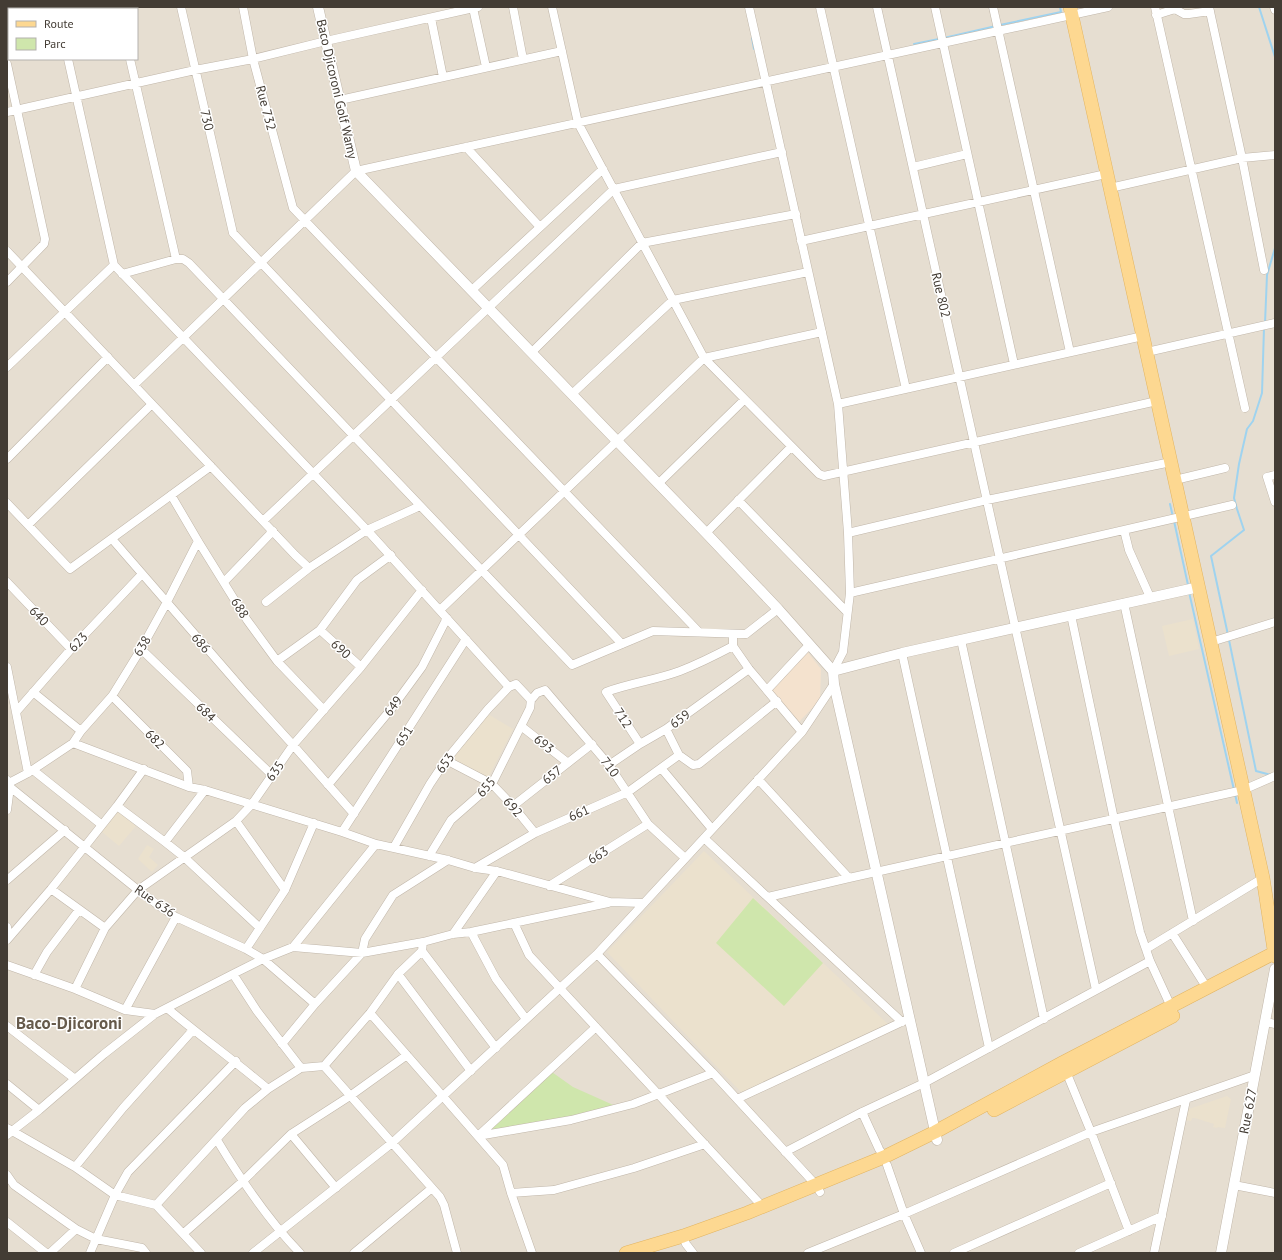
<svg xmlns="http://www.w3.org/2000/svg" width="1282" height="1260" viewBox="0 0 1282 1260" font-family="'PT Sans',sans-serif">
<rect width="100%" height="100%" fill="#f2ece3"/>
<path fill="#e6ded1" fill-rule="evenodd" d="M7,7H1275V1253H7ZM9,9H137V59H9Z"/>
<path fill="#f4e2ce" d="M806,650L821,669L820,700L799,722L769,689Z"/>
<path fill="#ebe1cd" d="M1193,619L1199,649L1169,656L1162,626Z
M488,714L513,729L487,780L449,758Z
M116,810L136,826L119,846L101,831Z
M147,845L154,849L149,857L158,865L152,872L138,859Z
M704,851L889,1025L743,1094L607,952Z
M1227,1096L1231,1099L1225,1128L1218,1127L1217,1128L1213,1127L1214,1124L1195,1118H1192L1191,1121L1184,1120L1186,1110Z"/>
<path fill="#cfe6ac" d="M753,898L823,963L784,1006L716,943Z
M549,1070L573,1087L620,1108L478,1136Z"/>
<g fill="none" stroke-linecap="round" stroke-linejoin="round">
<path stroke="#9fd3ef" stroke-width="2" d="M1259,7L1275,57
M1000,25L1061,12L1060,7
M752,38L754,49
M944,38L996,26
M914,44L939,39
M1265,323L1267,275L1275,248
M1170,504L1173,517
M1174,521L1188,585
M1189,592L1234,790
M1228,635L1211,556L1244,530L1237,509L1234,498L1239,464L1247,429L1253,421L1262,393L1264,328
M1229,640L1256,771L1271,775
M1235,794L1237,803"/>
<defs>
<path id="minor" d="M57,7L58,9
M119,7V9
M181,7L233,233L622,644
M243,7L253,59L293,208L699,632
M513,7L523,59
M552,7L578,123L704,358L819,474L824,476L1157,401
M749,7L838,404L848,533L850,593L843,652L833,671
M820,7L906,389
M877,7L1096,990
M935,7L1014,364
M993,7L1070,352
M1155,7L1245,408
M1209,7L1242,158L1264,270
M1274,7L1275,10
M473,8L486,67
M1156,15L1175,9L1184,14H1189L1210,11
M431,18L443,77
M68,59L114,265L367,530L509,687
M130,59L176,259
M7,64L45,239L44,244L7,282
M340,100L562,51
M7,112L195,70L253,59L326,41L478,7
M466,147L540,227
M913,167L967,154
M1110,188L1242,158L1275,155
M801,241L1106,174
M7,251L295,555L309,568L367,530L420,506
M122,274L176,259H183L189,263L572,665L653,631L746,634L778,609
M472,290L603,169
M532,352L642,243L796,214
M1147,352L1275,323
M7,367L114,265
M134,385L356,171L1108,7
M572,394L673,300L808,272
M838,404L1143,336
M7,459L108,357
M1275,475L1267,477L1275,502
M1175,480L1225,468
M658,484L744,400
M171,495L198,541L247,620L277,661L324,710
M738,500L847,612
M7,503L70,569L211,466
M263,521L614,189L782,152
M28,525L152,404
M1124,530L1129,550L1150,597
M706,533L791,447
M848,533L987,500L1171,462
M112,539L244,691L293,745L354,814
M7,582L71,649
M224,582L273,531
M850,593L1232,505
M266,602L309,568
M1124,603L1193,921
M440,610L704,358L822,332
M1071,615L1114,819L1140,932L1150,961L1173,1011
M320,630L361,667
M733,634V646L749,669L802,732
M961,640L1044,1019
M1211,642L1275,622
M141,649L272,775
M902,653L989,1048
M277,661L320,630L357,580L391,555
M7,667L28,773
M767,690L809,645
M33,692L81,731
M112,696L187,771L189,787
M531,700L537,693L545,690L609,765L648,824L685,858
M16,712L71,649L142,574
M521,726L568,763
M666,729L679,755L693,765L699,764L777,701
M73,743L189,787L205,790L342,832L376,844L448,860L475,868L497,871L610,902L644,903
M640,744L606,692C630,683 656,680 680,671C698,664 716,655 733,646
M446,760L492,784L513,806L535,833
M609,765L640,744L666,729L749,669
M661,768L712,829
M33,770L102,825
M758,779L849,878
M7,780L10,787L138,890L162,908L176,917L246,949L263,959L315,1004
M7,784L28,773L73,743L81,731L112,696L141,649L167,602L198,541
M328,785L392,708L422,667L447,618
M117,806L165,842L184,857L260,928
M513,806L592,744
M7,810L10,787
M236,821L285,890
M342,832L466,639
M704,838L902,1022
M165,842L205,790
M394,847L430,784L446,760L488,709L509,687L516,684L531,700L530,708L492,784L451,820L429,856
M475,868L535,833L628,792L679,755
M7,880L65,830
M549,886L648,824
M51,889L105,928
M768,897L849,878L1243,790L1275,776
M514,923L529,955L763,1207
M7,927L9,937
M471,932L496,979L526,1019
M1172,933L1207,988
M453,934L497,871
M7,940L51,889L117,806L144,769
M293,947L376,844
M246,949L285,890L314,823
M1146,949L1263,878
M422,951L496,1048
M597,954L713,1073L816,1185L820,1192
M7,965L75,989L125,1010L155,1014
M398,974L471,1071
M34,975L47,952L79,910
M75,989L105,928L138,890L236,821L252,804L293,745L361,667L422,590
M167,1008C200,1036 235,1061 268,1089
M125,1010L176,917
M370,1013L503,1165L511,1193L532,1253
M1266,1022L1275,1024
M7,1026L75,1079
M282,1044L315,1004L362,953L365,939L393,895L448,860
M324,1066L440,1197L444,1205L457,1253
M301,1068L257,1011L233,974L263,959L293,947L362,953L423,942L453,934L471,932L608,903
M1065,1069L1091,1132L1129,1231
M7,1084L39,1110L7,1135
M737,1099L906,1020
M39,1110L104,1054L155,1014L233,974
M862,1112L879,1149L884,1157
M7,1128L75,1167L115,1195L156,1205L245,1108L268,1089L301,1068L324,1066L370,1013L398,974L422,951L423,942
M291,1134L336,1188
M478,1136L571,1120L633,1104L713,1073
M478,1136L596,1027
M217,1140C241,1180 267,1219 300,1253
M785,1152L862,1112L924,1083L1150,961
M887,1165L904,1214L921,1253
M75,1167L123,1108L193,1030
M7,1175L14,1185L76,1229L96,1239L142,1248L146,1253
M1234,1185L1275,1193
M511,1193L554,1190L634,1168L705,1144
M156,1205L201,1253
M7,1222L46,1253
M184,1233L242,1182L291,1134L350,1096L407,1055
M683,1236L686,1244L693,1253
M50,1253L76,1229
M90,1253L115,1195L128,1172L236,1061
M253,1253L392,1143L597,954L802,732L834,684
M354,1253L432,1188
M808,1253L904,1214L1091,1132L1255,1075
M954,1253L1111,1183
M1079,1253L1162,1216
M1154,1253L1186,1100"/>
<path id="tertiary" d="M318,7L356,171L706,533L778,609L833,671L834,684L937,1140
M833,671L902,653L1199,587
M1221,1253L1275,969"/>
<path id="primary" d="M1070,7L1263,878L1275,956
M994,1110L1173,1016
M626,1253L683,1236L747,1213L884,1157L935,1132L1062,1063L1274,953"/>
</defs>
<use href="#minor" stroke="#c0b6a9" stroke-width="9"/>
<use href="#tertiary" stroke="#c0b6a9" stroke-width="11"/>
<use href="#primary" stroke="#e2b461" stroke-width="14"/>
<use href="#minor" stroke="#fff" stroke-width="8"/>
<use href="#tertiary" stroke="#fff" stroke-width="10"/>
<use href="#primary" stroke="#fdd891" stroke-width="13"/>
</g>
<g text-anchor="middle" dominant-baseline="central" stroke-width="3" stroke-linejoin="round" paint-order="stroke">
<g font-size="13" fill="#433c34" stroke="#fff">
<text transform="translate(337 89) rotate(77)">Baco Djicoroni Golf Wamy</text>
<text transform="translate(266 108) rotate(75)">Rue 732</text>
<text transform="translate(207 120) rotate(77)">730</text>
<text transform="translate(941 295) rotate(77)">Rue 802</text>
<text transform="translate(240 608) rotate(58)">688</text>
<text transform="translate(39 616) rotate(46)">640</text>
<text transform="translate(78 642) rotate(-47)">623</text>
<text transform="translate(201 643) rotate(49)">686</text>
<text transform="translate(142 646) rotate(-60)">638</text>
<text transform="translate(341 649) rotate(42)">690</text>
<text transform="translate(393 706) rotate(-53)">649</text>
<text transform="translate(206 712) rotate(44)">684</text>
<text transform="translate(623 718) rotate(57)">712</text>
<text transform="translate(680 719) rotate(-36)">659</text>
<text transform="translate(404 736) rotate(-57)">651</text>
<text transform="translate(155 739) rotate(45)">682</text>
<text transform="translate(544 744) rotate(39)">693</text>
<text transform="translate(445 763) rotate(-54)">653</text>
<text transform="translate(610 767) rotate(53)">710</text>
<text transform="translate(275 771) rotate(-55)">635</text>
<text transform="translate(552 775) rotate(-38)">657</text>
<text transform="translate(486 787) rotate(-49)">655</text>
<text transform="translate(513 807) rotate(48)">692</text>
<text transform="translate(579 813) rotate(-24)">661</text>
<text transform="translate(598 855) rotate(-32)">663</text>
<text transform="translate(155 901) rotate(35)">Rue 636</text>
<text transform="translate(1248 1111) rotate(-79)">Rue 627</text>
</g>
<g font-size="17" font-weight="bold" fill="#665a4b" stroke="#fff">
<text x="69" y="1023">Baco-Djicoroni</text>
</g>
</g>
<rect width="1282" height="1260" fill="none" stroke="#433c34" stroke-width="16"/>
<rect x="8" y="8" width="130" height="52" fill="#ffffff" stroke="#b4b1ae"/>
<rect x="16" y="21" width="20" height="6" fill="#fdd891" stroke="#b4b1ae"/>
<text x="44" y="28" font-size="12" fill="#433c34">Route</text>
<rect x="16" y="38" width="20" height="12" fill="#cfe6ac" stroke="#b4b1ae"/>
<text x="44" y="48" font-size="12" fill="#433c34">Parc</text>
</svg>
